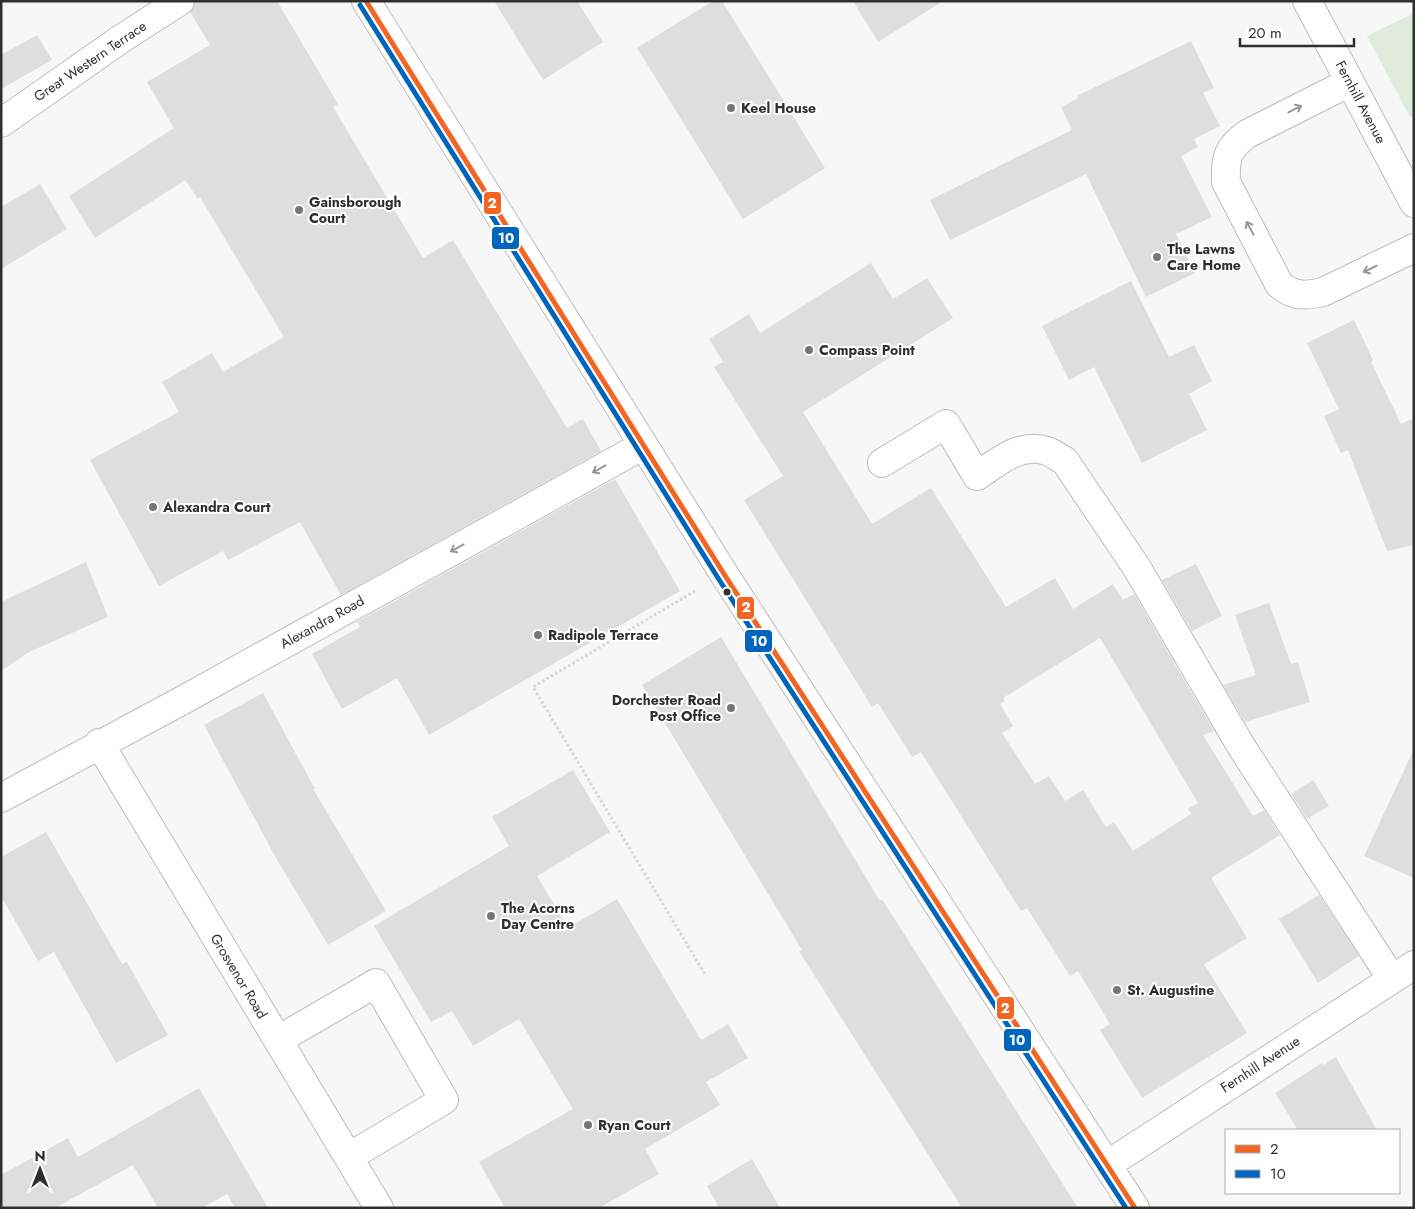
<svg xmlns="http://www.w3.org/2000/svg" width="1415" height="1209" viewBox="0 0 1415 1209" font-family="Jost,sans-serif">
<rect width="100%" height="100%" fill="#f6f7f6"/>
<path fill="#e1eadc" d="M1414,13V115L1410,117L1367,36Z"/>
<path fill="#dddedd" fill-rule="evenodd" d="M195,1H277L338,104L333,107L423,258L453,240L567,428L583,419L601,451L341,595L300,522L228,560L223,551L159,586L90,460L179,412L162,382L212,353L223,372L284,337L200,197L198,199L185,180L95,238L69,196L174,128L147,82L210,45L190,12L194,8Z
M494,1H577L603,42L543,80Z
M713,1H722L825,168L743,219L637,48Z
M853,1H943L878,42Z
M37,35L52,60L1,89V55Z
M1191,41L1214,88L1203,93L1220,126L1194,139L1198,147L1181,156L1212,217L1176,234L1195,273L1146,297L1086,174L950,240L930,200L1072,130L1061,107L1078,98L1077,96Z
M40,184L67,229L1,269V207Z
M871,263L893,299L927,278L953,318L803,412L872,524L931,488L1006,607L1055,578L1073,609L1113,584L1123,600L1134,594L1214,731L1203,735L1253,816L1264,810L1280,835L1211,878L1247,938L1204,964L1247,1033L1142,1098L1100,1030L1110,1024L1078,971L1070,976L1027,908L1021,911L921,752L912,757L878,703L872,707L744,500L783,476L714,367L723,362L709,339L749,314L760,333ZM1100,638L1198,803L1188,809L1191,814L1133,851L1114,822L1106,827L1083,790L1065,801L1049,776L1035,784L1002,733L1013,726L1000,704L1005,701L1003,698Z
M1131,281L1169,357L1194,345L1212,381L1189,394L1207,430L1142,463L1094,367L1069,380L1042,326Z
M1354,320L1373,360L1371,362L1401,424L1414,418V545L1387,551L1348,450L1341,453L1324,416L1339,409L1307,343Z
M615,479L680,591L429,735L397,678L342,709L312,654L360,627L357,622Z
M86,562L108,617L29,652L1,671V602Z
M1196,564L1222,616L1192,631L1162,580Z
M1269,603L1291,664L1298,662L1310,702L1245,722L1223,685L1256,675L1235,615Z
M721,637L880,901L882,899L1078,1208H962L799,951L802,950L642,685Z
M263,693L315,789H313L386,911L328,945L276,858L204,725Z
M1414,749V878L1364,856Z
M573,770L610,832L537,876L568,928L617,899L701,1040L728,1024L748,1058L706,1082L720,1105L645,1149L659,1174L599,1208H505L479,1162L573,1109L519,1019L473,1046L452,1011L431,1022L374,926L509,846L492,817Z
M1313,780L1329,806L1307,819L1291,794Z
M46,832L122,964L127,962L168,1035L116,1063L54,952L38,961L1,896V857Z
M1319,895L1359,956L1318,983L1279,919Z
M1336,1057L1377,1130H1298L1275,1093L1322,1063L1324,1065Z
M199,1088L268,1208H235L227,1194L202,1208H158L133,1165L55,1208H1V1175L68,1138L78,1157Z
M752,1159L780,1208H719L707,1186Z"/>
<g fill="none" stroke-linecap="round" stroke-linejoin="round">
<defs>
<path id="minor" d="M1307,1L1414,203
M1350,82L1247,134C1227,149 1225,158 1226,182L1279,284C1293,297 1306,296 1323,292L1414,248
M1,123L121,39L180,1
M882,463L946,424L977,476C998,462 1020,442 1047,451C1053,453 1059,458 1065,461L1137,568L1241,746L1392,979
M99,743L379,1208
M1,798L183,700L642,446
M278,1040L376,983L444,1100L349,1157
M1107,1165L1414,965"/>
<path id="major" d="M366,1L724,574L1135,1208"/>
</defs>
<use href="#minor" stroke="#bcbdbc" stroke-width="30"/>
<use href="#major" stroke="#bcbdbc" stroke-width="30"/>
<path stroke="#d7d7d6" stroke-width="3" stroke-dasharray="2.5 2.5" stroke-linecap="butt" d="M695,591L533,687L706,976"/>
<use href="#minor" stroke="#fefefe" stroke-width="28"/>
<use href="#major" stroke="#fefefe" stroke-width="28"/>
<defs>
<path id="bus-1" d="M366,1L724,574L1135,1208"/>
<path id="bus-2" d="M360,5L718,578L1126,1208"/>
</defs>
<use href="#bus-1" stroke="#fff" stroke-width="9"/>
<use href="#bus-2" stroke="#fff" stroke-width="9"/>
<use href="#bus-1" stroke="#f26522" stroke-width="5"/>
<use href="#bus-2" stroke="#0065bd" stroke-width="5"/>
</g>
<defs><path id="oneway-shaft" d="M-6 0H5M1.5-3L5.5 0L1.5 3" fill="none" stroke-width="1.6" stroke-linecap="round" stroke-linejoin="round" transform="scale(1.25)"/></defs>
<g stroke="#979896">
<use href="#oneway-shaft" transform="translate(1295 109) rotate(-27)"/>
<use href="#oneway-shaft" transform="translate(1250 228) rotate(-118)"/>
<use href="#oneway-shaft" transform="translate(1370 269) rotate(154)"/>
<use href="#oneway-shaft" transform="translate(599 469) rotate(151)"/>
<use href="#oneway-shaft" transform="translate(457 548) rotate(151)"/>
</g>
<g fill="#757675" stroke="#fff" stroke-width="2">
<circle cx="731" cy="108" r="5"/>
<circle cx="299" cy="210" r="5"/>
<circle cx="1157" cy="257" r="5"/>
<circle cx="809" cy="350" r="5"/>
<circle cx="153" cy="507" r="5"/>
<circle cx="538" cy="635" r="5"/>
<circle cx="731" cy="708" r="5"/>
<circle cx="491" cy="916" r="5"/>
<circle cx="1117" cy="990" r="5"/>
<circle cx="588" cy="1125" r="5"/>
</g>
<circle fill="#30312f" stroke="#fff" stroke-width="2" cx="727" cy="592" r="4.5"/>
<g text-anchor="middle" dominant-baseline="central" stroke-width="4" stroke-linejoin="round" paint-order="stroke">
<g font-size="14" fill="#30312f" stroke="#fff">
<text transform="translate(90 61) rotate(-34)">Great Western Terrace</text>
<text transform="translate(1361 102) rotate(62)">Fernhill Avenue</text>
<text transform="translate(322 622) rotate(-29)">Alexandra Road</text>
<text transform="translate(239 976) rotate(59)">Grosvenor Road</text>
<text transform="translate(1260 1064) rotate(-33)">Fernhill Avenue</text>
</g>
<g font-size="14" font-weight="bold" fill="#30312f" stroke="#fff" text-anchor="start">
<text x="741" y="108">Keel House</text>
<text x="309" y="202">Gainsborough<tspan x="309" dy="16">Court</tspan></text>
<text x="1167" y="249">The Lawns<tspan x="1167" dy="16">Care Home</tspan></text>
<text x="819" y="350">Compass Point</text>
<text x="163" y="507">Alexandra Court</text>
<text x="548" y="635">Radipole Terrace</text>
<text x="721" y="700" text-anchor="end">Dorchester Road<tspan x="721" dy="16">Post Office</tspan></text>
<text x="501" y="908">The Acorns<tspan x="501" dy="16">Day Centre</tspan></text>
<text x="1127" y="990">St. Augustine</text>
<text x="598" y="1125">Ryan Court</text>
</g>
</g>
<g stroke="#fff" stroke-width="2">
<rect x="483" y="191" width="19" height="24" rx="5" fill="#f26522"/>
<rect x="491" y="226" width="29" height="24" rx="5" fill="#0065bd"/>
<rect x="736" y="596" width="19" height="24" rx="5" fill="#f26522"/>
<rect x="744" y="629" width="29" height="24" rx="5" fill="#0065bd"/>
<rect x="996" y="996" width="19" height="24" rx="5" fill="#f26522"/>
<rect x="1003" y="1028" width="29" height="24" rx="5" fill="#0065bd"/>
</g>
<g font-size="14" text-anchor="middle" font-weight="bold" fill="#fff">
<text x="492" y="208">2</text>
<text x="506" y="243">10</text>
<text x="746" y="612">2</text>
<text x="759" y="646">10</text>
<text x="1005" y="1013">2</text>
<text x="1017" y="1045">10</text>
</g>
<rect width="1415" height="1209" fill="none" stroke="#30312f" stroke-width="5"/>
<rect x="1225" y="1129" width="175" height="65" fill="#ffffff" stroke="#acadac"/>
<rect x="1235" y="1145" width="25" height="8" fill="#f26522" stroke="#acadac"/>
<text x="1270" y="1154" font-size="15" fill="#30312f">2</text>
<rect x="1235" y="1170" width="25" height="8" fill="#0065bd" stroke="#acadac"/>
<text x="1270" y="1179" font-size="15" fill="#30312f">10</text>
<g transform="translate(40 1169)" stroke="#ffffff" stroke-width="4" paint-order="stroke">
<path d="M0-4L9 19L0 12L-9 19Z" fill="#30312f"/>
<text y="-8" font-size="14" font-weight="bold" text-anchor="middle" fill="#30312f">N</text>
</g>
<path d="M1240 38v8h114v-8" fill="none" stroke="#30312f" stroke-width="2.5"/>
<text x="1248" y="38" font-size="15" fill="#30312f" stroke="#ffffff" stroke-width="4" paint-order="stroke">20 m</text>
</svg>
